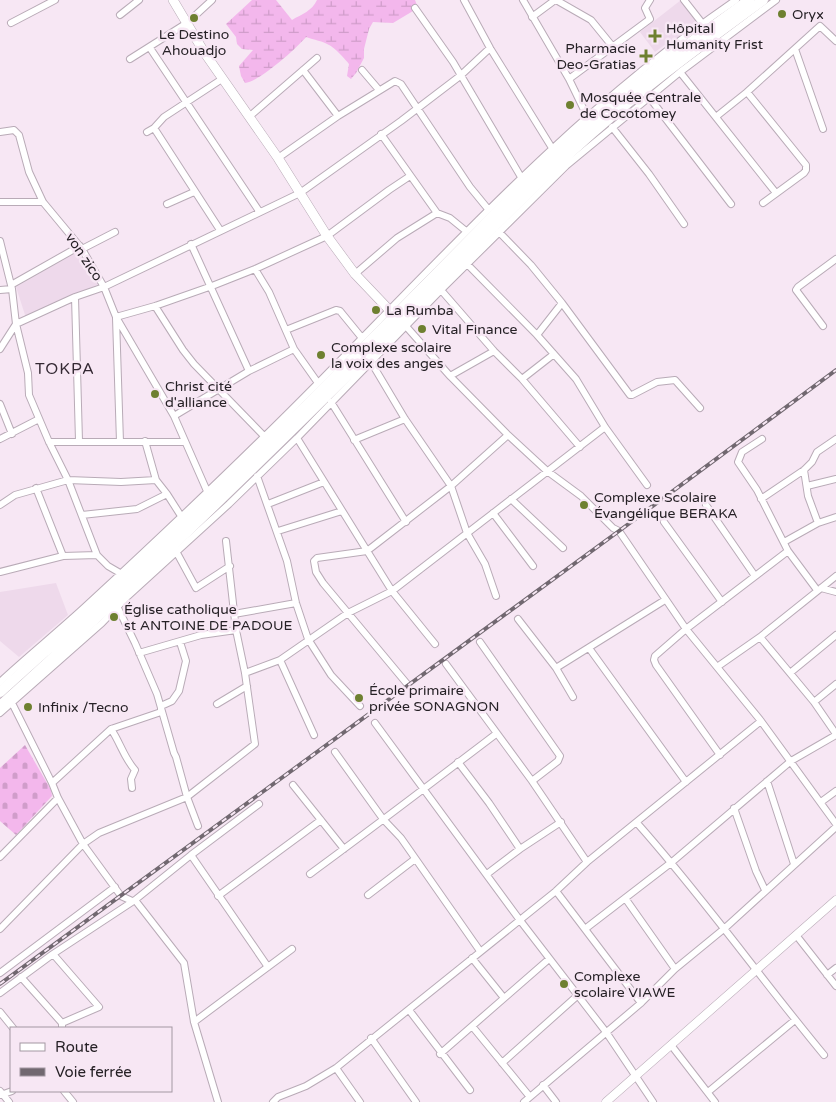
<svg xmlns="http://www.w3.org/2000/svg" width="836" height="1102" viewBox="0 0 836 1102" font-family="'Varela Round',sans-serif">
<defs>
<pattern id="wetland-marsh" width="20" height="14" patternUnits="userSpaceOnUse" patternTransform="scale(1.25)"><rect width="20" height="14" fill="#f3b7ec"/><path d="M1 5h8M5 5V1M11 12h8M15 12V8" fill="none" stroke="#d09dca"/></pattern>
<pattern id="cemetery-stones" width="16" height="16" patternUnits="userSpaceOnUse" patternTransform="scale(1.25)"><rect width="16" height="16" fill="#f3b7ec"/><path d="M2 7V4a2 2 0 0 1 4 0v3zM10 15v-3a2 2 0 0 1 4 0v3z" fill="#d09dca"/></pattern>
</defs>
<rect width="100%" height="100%" fill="#f7e7f4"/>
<path fill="#eed9eb" d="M681,0L700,21L672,43L670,41L655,52L640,32Z
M81,250L101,283L26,318L16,287Z
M56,583L68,615L19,657L0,641V592Z"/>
<path fill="url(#wetland-marsh)" d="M252,0H276L292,20C302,14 312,11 317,0H415L418,8L393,23L373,22L369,29L364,49V58L356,73L351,79L347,76L349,64C346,60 334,47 329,45C323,41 314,40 306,37C297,48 259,82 245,83L241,76L239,66L253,50L242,49L237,44L236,37L226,24Z"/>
<path fill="url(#cemetery-stones)" d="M25,745L51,790L52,796L16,835L0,821V768Z"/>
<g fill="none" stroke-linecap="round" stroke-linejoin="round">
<defs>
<path id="minor" d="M464,0L490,48L552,148
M523,0L569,79L587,116
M556,0L591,20L613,47
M684,0L702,23
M415,8L453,62L521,177
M120,15L139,0
M532,17L555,0
M11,23L55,0
M150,48L259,211
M795,49L823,129
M130,59L187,23L212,0
M303,70L338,116
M362,70L379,90
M680,72L776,193
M569,79L650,19L645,8L650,0
M747,92L806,165V170L804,173L763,203
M649,97L731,204
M250,116L317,58
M717,116L747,92L820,26L836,41
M612,127L649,174L684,224
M154,128L220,230
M0,132L14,130L19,135L29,172L43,202L82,249L104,287L116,317L174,416L207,491
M147,132L154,128L164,117L222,79
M381,134L437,213L450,218L466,231
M278,158L338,116L395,81L401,84L470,187L488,209
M0,202H43
M167,204L194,192
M499,232L531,265L562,303L630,395H632L657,382L675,380L700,408
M0,241L12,289L16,324L28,373L29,395L49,442L68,480L97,555L108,566L120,573
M191,244L249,371
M82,249L115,232
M467,264L537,335L576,379L605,427L647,485
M255,269L269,292L294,349L318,383
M355,274L397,238L437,213
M11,285L80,246
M0,290L12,289
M441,290L494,351L522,379L580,447
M75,297L79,441
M155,306L183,350L194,364L264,436
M116,317L155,306L212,286L255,269L327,236L389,190L410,176
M116,318L120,442
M404,324L450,376L508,435L547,471L581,496L613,528L619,531L686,629L761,721L836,824
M823,326L796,290L798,287L836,259
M286,330L336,310L340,311L362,338
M537,335L562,303
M0,349L16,324L75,297L104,287L300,193L401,121L460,76L490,48
M371,362L405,419L451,486L467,533L485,564L496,596
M450,376L494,351
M522,379L554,354
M331,402L406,522
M0,404L12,434
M174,416L249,371L294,349
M297,438L392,591L435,644
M0,439L39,419
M762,439L742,452L738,462L757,490L788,551L817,590
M354,440L405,419
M145,441L156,480L167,494L181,516
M49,442H184
M804,470L808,496L818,523
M257,476L287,561L296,603L308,639L331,675L360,706
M807,486L836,479
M36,488L63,556
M511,499L563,548
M761,499L804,470L812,462L817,452L836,439
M268,504L324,482
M0,505L15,495L68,480L121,482L156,480
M706,505L755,576
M493,513L533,566
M82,515L137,509L167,494
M664,522L722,602
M278,531L342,511
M784,542L818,523L836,517
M177,553L196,588L230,566
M0,572L63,556L97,555
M821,588L836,592
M118,608L135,643L157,694L174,753L176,757L187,797L198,826
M234,614L296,603
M518,619L556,668L573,697
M760,637L814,702L836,734
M480,642L560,756L558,761L532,781
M589,648L686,782
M139,653L201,635L236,630
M280,660L314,735
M446,664L532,781L587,862
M717,667L760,637L836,576
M556,668L665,600
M245,673L280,660L348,613L392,591L605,427
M790,673L836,635
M0,682C28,656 59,631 87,605C166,532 244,458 320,381C452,247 579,107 736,0
M408,685L323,583L316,572L314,561L317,558L367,551L451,486L508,435
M10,699L52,783L58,798L83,844L121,896L132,901
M814,702L836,684
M217,704L247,686
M0,713L102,623L128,596L229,504L297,438L441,290L566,166L680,72L776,0
M375,723L519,919L606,1032L653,1102
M111,729C120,742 124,758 135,770L131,779L132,788
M335,752L383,819L401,838L480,951
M720,755L656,665L654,660L655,656L686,629L788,551
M458,762L489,803L520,849
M767,781L794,864
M52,783L111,729L161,712V706L172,701L179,691L186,661L180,642
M293,785L344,849
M821,802L836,791
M734,808L756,871L765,890
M637,823C703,897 761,979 824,1055
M191,855L268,967
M0,857L58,798
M310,874C373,828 434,781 496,734
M487,874L520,849L561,822
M556,891L641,1003
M368,895L415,859
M218,896L321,820
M625,898L675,969
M135,900L184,963L194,1022L218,1102
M0,929L83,844L99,833L187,797L255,744L245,673L236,630L226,541
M585,929L672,862L791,761L836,735
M796,935L836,986
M53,954L99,1007L62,1023
M472,958L504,998
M0,973L115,887
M827,975L836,968
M21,977L62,1023V1028
M0,993L53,954L135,900L191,855L259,804
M409,1010L470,1090
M0,1012L13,1028
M194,1022L292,949
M472,1026L530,1097
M371,1038L416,1102
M671,1045L715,1102
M440,1054L549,959
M502,1063L577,996
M336,1068L360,1102
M543,1085L556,1102
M0,1091L9,1102
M64,1091L73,1102
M708,1092L795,1020
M1,1095L12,1091
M273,1102L278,1097L306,1086L336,1068L556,891L587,862L761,721
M524,1102L641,1003L675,969L725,928L836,827"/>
<path id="tertiary" d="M606,1102L836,900"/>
<path id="secondary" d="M173,0L204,52L278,158L327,236L355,274L395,316"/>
<path id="trunk" d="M0,692L91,610L305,407L499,210L564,146L620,98L672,56L749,0
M0,706C126,593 247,475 367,356C435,288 500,217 571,152C631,97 697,48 763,0"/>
</defs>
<use href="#minor" stroke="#b9abb7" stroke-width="8"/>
<use href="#tertiary" stroke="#b9abb7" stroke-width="9"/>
<use href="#secondary" stroke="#b9abb7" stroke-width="10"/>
<use href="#trunk" stroke="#b9abb7" stroke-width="11"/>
<use href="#minor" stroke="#fff" stroke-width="6"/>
<use href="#tertiary" stroke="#fff" stroke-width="8"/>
<use href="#secondary" stroke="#fff" stroke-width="9"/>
<use href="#trunk" stroke="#fff" stroke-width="10"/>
<defs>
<path id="rail" d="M0,984L619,531L836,370"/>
</defs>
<use href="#rail" stroke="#716870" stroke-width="4"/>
<use href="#rail" stroke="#f7e7f4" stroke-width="2" stroke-dasharray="5.5" stroke-linecap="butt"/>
</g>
<g fill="#6e8030" stroke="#f7e7f4" stroke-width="2">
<circle cx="782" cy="14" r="5"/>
<circle cx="194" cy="18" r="5"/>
<path d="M652.5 28.5h5v5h5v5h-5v5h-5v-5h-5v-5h5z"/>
<path d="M643.5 48.5h5v5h5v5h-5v5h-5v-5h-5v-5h5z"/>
<circle cx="570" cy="105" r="5"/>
<circle cx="376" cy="310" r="5"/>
<circle cx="422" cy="329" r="5"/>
<circle cx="321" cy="355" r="5"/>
<circle cx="155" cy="394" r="5"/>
<circle cx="584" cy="505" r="5"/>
<circle cx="114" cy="617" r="5"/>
<circle cx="359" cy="698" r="5"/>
<circle cx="28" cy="707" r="5"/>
<circle cx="564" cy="984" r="5"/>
</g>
<g text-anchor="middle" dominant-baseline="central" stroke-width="5" stroke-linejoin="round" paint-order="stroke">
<g font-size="14" fill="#262126" stroke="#f7e7f4" text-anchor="start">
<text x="792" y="14">Oryx</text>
<text x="666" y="28">Hôpital<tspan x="666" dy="16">Humanity Frist</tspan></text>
<text x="194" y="34" text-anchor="middle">Le Destino<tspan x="194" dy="16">Ahouadjo</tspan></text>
<text x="636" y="48" text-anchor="end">Pharmacie<tspan x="636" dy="16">Deo-Gratias</tspan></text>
<text x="580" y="97">Mosquée Centrale<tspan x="580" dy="16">de Cocotomey</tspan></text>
<text x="386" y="310">La Rumba</text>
<text x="432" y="329">Vital Finance</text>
<text x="331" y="347">Complexe scolaire<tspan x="331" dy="16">la voix des anges</tspan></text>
<text x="165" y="386">Christ cité<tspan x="165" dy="16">d'alliance</tspan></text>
<text x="594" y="497">Complexe Scolaire<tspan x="594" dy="16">Évangélique BERAKA</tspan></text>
<text x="124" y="609">Église catholique<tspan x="124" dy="16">st ANTOINE DE PADOUE</tspan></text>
<text x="369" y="690">École primaire<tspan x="369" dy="16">privée SONAGNON</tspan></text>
<text x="38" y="707">Infinix /Tecno</text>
<text x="574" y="976">Complexe<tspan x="574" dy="16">scolaire VIAWE</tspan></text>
</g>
<g font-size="14" fill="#262126" stroke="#f7e7f4">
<text transform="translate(84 257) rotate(56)">von zico</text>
</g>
<g font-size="16" letter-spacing="1" fill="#342933" stroke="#f7e7f4">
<text x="65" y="369">TOKPA</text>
</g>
</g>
<rect x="10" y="1027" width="162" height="65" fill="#f7e7f4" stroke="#a398a2"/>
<rect x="20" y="1043" width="25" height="8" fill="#ffffff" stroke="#a398a2"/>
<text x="55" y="1052" font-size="15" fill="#262126">Route</text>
<rect x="20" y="1068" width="25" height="8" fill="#716870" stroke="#a398a2"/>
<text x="55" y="1077" font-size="15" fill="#262126">Voie ferrée</text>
</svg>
